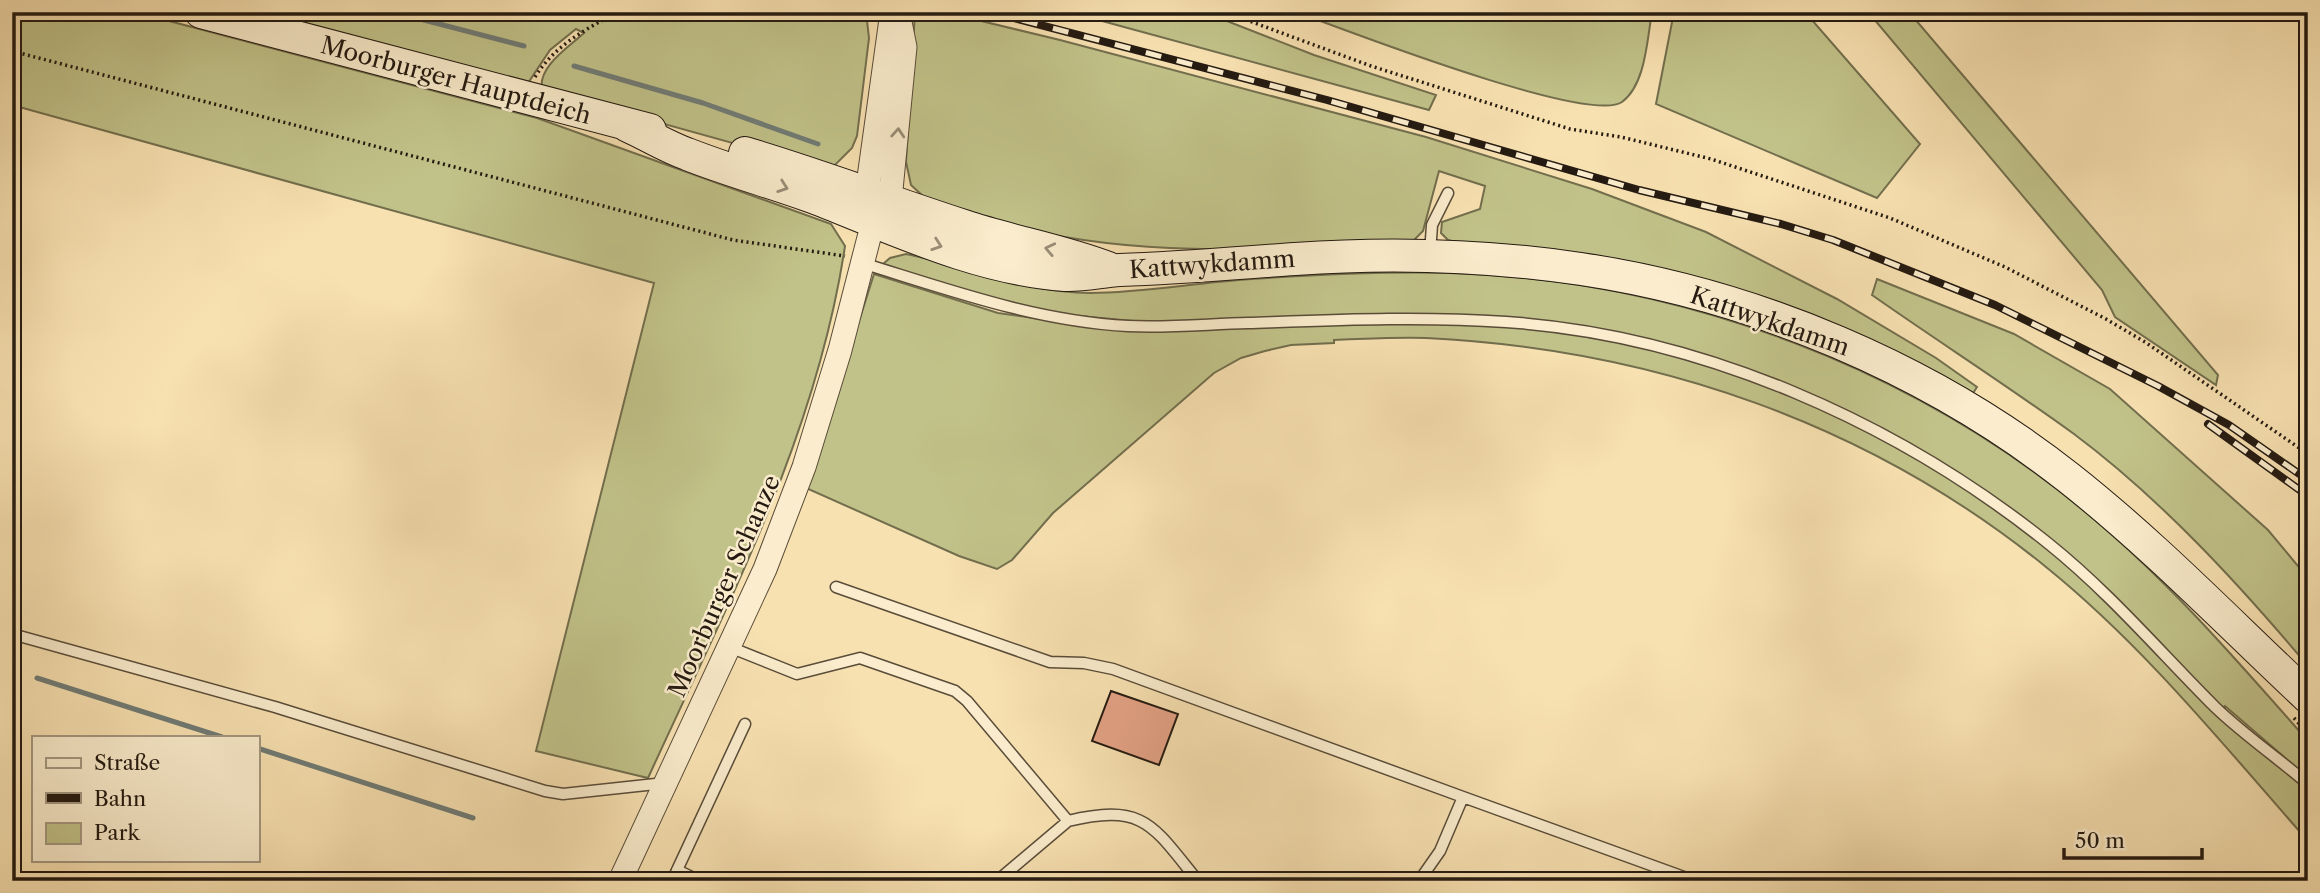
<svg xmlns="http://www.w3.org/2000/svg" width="2320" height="893" viewBox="0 0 2320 893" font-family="'Libre Caslon Text',serif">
<rect width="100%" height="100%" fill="#f8e1b1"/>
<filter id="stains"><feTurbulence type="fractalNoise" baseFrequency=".00286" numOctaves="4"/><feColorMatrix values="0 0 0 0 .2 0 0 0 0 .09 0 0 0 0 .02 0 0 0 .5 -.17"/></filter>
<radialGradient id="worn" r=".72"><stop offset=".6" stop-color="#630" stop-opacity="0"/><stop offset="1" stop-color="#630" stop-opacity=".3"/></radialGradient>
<path fill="#c1c289" stroke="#726e4d" stroke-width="2" d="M12,12H135L537,118L831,224L845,246C817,435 726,607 648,778L536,751L654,283L12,105Z
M242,12H866L869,38L857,136L852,148L830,170L542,90C537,67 569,47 584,33L576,29L550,50L526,86Z
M915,12H944L1060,40L1426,137L1592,189L1706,232L1837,299L1936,358L1977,387L1970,398L1924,371L1448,240L1441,233L1442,222L1480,209L1485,186L1439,171L1423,231L1413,241C1290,248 1170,258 1048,234C1006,226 966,211 925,198L911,185L906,162Z
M1069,12H1204L1314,55L1436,95L1429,110Z
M1296,12H1652C1647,39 1646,84 1622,102C1589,125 1343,29 1296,12Z
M1674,12H1805L1920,144L1877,198L1656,104Z
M1868,12H1909L2218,375L2216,385L2115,317L2102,290Z
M906,254C968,266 1026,293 1090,293C1139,293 1189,284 1238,280C1308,275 1379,271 1449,273C1681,279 1920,370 2096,521C2174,587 2240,664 2308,741L2306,776L2225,706L2218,712L2308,790V841C2225,747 2144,646 2046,567C1869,423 1653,349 1426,338C1396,337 1365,339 1334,340V343L1291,345L1265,351L1241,358L1214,373L1053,513L1012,560L997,569L959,556L806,488L874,274L998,313L1128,331L1131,321L1059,314L962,291L883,264L890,258Z
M1877,279L2014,334L2110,389L2268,530L2308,578V666C2238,583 2161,499 2074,434C2008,386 1939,342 1872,295Z"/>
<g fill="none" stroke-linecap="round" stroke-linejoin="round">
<path stroke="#707b75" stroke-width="5" d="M393,12L524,46
M574,66L703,103L818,144
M37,678L222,737
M257,748L473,818"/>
</g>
<path fill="#e3a285" stroke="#241a11" stroke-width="2" d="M1111,691L1178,714L1159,765L1092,741Z"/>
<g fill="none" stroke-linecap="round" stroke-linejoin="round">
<defs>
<path id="lane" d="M1430,253L1432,225L1448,193
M862,263C950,290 1035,321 1128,326C1168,328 1208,324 1248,323C1334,320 1420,316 1506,322C1701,335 1897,422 2049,544C2110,593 2160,652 2215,707C2244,735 2278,758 2308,784
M836,587L1050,662L1084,663L1113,669L1463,797L1440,851L1419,881
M12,634L275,707L545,791L563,794L665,783
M727,646L797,674L860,658L955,691L967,701L1068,821L997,881
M1463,797L1695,881
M1068,821C1145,803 1152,825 1198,881
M677,870L700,881
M672,881L745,724"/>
<path id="street" d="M867,192L892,12
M890,200L905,47L898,12
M620,881L765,569L804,467L840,350L873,222"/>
<path id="secondary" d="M201,12L650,130
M628,126C648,135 667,147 687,154C730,171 775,183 818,199C897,230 979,269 1065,275C1083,276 1102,271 1120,270C1178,268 1237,263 1295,259C1391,252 1486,255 1581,269C1755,295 1931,369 2069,478C2154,545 2229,623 2308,697
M745,153C819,175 890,202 964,226C1012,242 1061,250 1108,268"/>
</defs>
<use href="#lane" stroke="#594c39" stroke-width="13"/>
<use href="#street" stroke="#594c39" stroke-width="25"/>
<use href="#secondary" stroke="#241a11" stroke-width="34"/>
<path stroke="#241a11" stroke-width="3.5" stroke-dasharray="2 3.5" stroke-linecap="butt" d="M1225,12L1371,66L1570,129L1621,137L1711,159L1890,218L2005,267L2106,319L2145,342L2308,454
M12,51L733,240L845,256
M535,77C555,45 586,29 618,12
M2294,718L2308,734"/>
<use href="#lane" stroke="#faeccc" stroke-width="10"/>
<use href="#street" stroke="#faeccc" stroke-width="23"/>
<use href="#secondary" stroke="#faeccc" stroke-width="32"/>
<defs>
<path id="rail" d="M991,12L1327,100L1639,190L1781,224L1833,240L1995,305L2158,386L2229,425L2308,480
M2208,424L2308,496"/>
</defs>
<use href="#rail" stroke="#241a11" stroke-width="8"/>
<use href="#rail" stroke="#faeccc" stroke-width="5" stroke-dasharray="16" stroke-linecap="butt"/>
</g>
<defs><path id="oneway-chevron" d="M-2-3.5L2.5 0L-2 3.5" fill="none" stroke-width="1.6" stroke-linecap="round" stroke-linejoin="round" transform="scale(1.75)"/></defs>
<g stroke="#9a8e78">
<use href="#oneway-chevron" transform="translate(898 133) rotate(-86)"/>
<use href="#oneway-chevron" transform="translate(783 187) rotate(19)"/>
<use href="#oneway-chevron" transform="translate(937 245) rotate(19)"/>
<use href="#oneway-chevron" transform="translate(1050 249) rotate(-168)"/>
</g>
<g text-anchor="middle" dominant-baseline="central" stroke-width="5" stroke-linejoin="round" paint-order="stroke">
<g font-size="24" fill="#241a11" stroke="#faeccc">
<text transform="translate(456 80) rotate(15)">Moorburger Hauptdeich</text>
<text transform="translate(1212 264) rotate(-4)">Kattwykdamm</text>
<text transform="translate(1770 321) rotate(19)">Kattwykdamm</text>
<text transform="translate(724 586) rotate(-66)">Moorburger Schanze</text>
</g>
</g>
<rect width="2320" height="893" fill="none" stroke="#f8e1b1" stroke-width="42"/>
<rect x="14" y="14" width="2292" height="865" fill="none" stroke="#241a11" stroke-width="3.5"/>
<rect x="21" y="21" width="2278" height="851" fill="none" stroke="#241a11" stroke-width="2"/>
<rect x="32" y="736" width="228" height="126" fill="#faeccc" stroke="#a49881" stroke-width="2"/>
<rect x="46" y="758" width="35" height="10" fill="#faeccc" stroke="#a49881" stroke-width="2"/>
<text x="94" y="770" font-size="21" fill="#241a11">Straße</text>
<rect x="46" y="793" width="35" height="10" fill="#241a11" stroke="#a49881" stroke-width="2"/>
<text x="94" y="806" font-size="21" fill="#241a11">Bahn</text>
<rect x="46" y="823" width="35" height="21" fill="#c1c289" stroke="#a49881" stroke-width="2"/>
<text x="94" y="840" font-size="21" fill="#241a11">Park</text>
<path d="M2064 848v10h138v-10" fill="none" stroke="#241a11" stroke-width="3.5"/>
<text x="2075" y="848" font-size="21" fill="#241a11" stroke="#faeccc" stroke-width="5" paint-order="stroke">50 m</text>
<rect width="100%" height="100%" filter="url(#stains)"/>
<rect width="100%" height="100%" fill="url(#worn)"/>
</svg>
